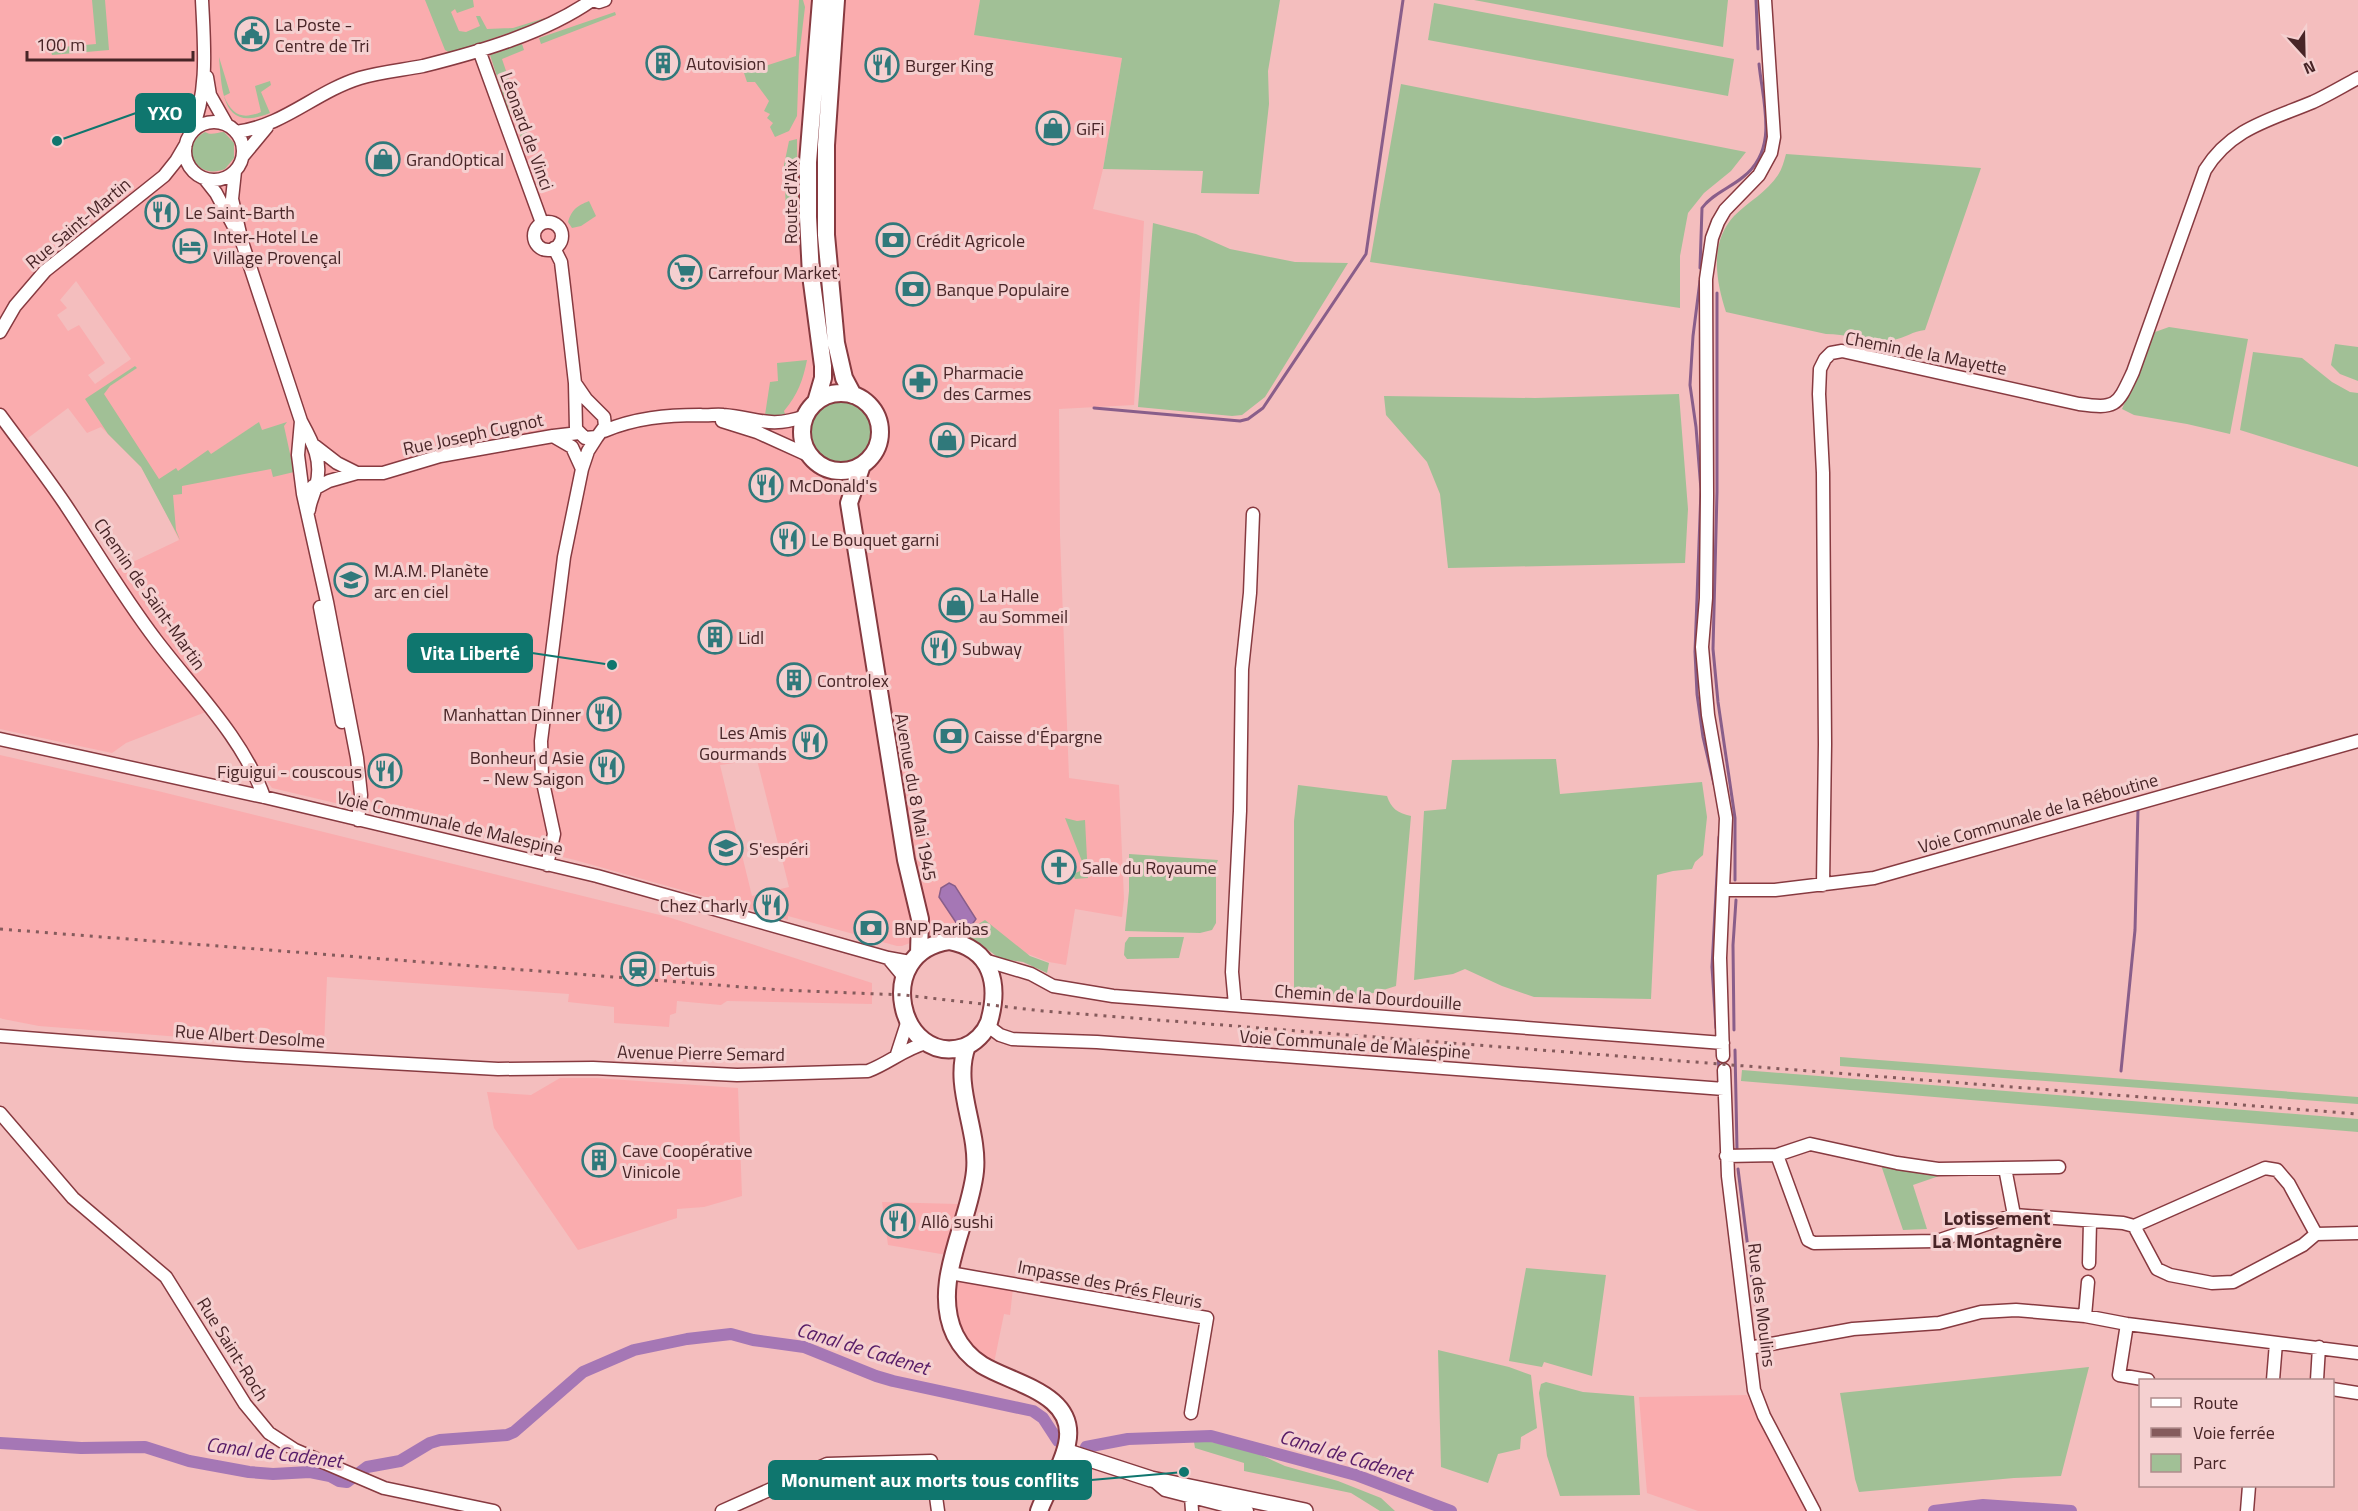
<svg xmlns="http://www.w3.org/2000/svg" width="2358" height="1511" viewBox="0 0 2358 1511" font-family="'Titillium Web',sans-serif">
<rect width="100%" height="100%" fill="#f4bebe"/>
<path fill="#faacae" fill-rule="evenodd" d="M0,0H980L975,35L1122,58L1103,169L1093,209L1144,221L1134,405L1059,409L1060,535L1069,778L1119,785L1124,899L1122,917L1075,909L1066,965L1049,962L996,942L948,929L902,946H897L788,916V920L575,860L272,788L216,708L126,743L112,753L0,729ZM76,281L131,359L95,384L88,375L105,363L79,325L68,331L57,315L67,308L60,300ZM68,408L87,433L101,427L141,467L153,486L179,540L116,570L28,438ZM757,760L789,887L752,896L720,765Z
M0,755L158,791L668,917L872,983V1004L727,1001L721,1005L677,1001L676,1013L670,1015L669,1027L614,1023V1007L568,1002L569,994L327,977L324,1045L181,1037L39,1026L3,1019L0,1018Z
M560,1078H596L738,1088L742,1196L704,1207L677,1209V1218L578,1250L494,1128L487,1092L531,1095Z
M882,1202L958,1204L947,1255L888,1245Z
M965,1278L1013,1288L1010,1315L1004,1314L994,1363L976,1351L957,1322L954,1311L955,1282H963Z
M1747,1395L1769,1441L1794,1479L1808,1511H1698L1647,1493L1639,1397Z"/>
<path fill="#a1c096" d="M92,0H105L109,50L52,55L50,48L96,44Z
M425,0H473L474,7L457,13L455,9L451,12L459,31L466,32L480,26L476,16H480L487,29L513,28L545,18L547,20L450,53L445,50Z
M799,0H803L805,7L799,57L797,116L789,131L775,137L770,127L773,123L767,118L770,114L764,111L769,101L755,82H747L744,73L796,56Z
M980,0H1280L1268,71L1269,104L1259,194L1201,193L1203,171L1103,169L1122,58L974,35Z
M1474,0H1728L1723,47Z
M1434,3L1734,59L1728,96L1428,40Z
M615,12L616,15L541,44L539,38Z
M522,44L524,50L502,59L530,142L523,144L513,113L509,114L490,55Z
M219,57L230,93L224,96C232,115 242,120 261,112L255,86L270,81L271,85L261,92L270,113C222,133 222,92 219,57Z
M1401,84L1746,152L1731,171L1704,193L1688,213L1680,256V308L1370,262Z
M205,132C212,136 217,132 224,132L234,143V158L225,169C196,181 178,146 205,132Z
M797,139L798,245L787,233L784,165L789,141Z
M1786,154L1981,168L1925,330C1913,331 1905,338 1893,340C1871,343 1848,334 1826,334L1726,312C1716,281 1709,243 1734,216C1748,202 1767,192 1778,175C1782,169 1784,161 1786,154Z
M589,201L596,216L581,226L572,228L568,222C572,209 577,206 589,201Z
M1153,223L1196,234L1230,249L1295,262L1348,263L1265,397L1242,415L1232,416L1138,407Z
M2169,327L2248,339L2230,434L2187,424L2134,415L2122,409L2155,332Z
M2335,344L2358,347V381L2340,374L2331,365Z
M2253,352L2302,358L2332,382L2350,392L2358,393V467L2240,430Z
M807,360C803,380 798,394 784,411L785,414L775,416L765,415L770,382L778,381L777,363Z
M135,366L137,368L110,386L104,394L159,479L176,468L178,471L208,450L211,454L259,422L262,430L287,422L284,426L294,472L273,477L271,469L182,486V494L173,495L176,530L180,540L141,467L108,434L85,399Z
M1679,394L1688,509L1685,563L1448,568L1440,494L1427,462L1386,415L1384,396L1535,398Z
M809 432a32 32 0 1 1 64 0a32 32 0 1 1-64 0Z
M1556,759L1560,794L1702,782L1707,817L1703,855L1695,862L1692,869L1673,871L1657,875L1651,999L1534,997L1502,986L1465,969L1453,974L1414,980L1424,811L1446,809L1452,760Z
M1298,785L1387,796C1391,808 1397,813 1411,816L1396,986C1359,998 1333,1004 1294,997V821Z
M1065,818L1077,821L1085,820L1088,878L1075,879L1073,874L1085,869Z
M1129,854L1218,860L1216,865V923L1212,930L1200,933L1125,931L1129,891Z
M985,920L1030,956L1049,963L1047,973L1023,962L1000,959L978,942L962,934Z
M1129,937H1184L1179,958L1127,959L1124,955L1125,943Z
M1840,1057L2358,1097V1104L1840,1066Z
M1742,1070L2358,1119V1132L1741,1081Z
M1881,1165L1939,1176L1913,1185L1927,1229L1903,1230Z
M1526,1268L1606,1275L1592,1376L1544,1362L1542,1367L1509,1361Z
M1438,1350L1509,1367L1531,1375L1537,1428L1521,1437L1520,1449L1498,1454L1488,1483L1441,1467Z
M2089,1367L2061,1476L2014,1478L1859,1492L1855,1479L1840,1393Z
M1546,1382L1583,1392L1634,1396L1640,1495L1560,1496L1547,1456L1539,1393L1541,1384Z
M1207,1441L1252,1451L1285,1466L1338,1481L1381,1498L1395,1511H1380L1351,1493L1244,1471V1463L1195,1448L1194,1442Z"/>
<path fill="#a577b5" stroke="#895e8a" stroke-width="1.5" d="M949,883L955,886L976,919C972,926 967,927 959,927L939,897L941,888Z"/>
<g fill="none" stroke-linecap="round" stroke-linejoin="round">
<path stroke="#895e8a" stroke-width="3" d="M1756,0L1758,49
M1700,268L1702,208C1712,194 1730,188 1743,177C1779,149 1763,104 1759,64
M1700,281L1693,336L1690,385L1696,427L1701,490L1695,652L1697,694L1703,737L1714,784
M1717,293V492L1713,649L1718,702L1735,818V880
M1094,408L1240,421L1248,419L1263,408L1366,254L1403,0
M1716,1028L1712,967L1719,837
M1734,1030L1733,945L1736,900
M1735,1050L1737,1149
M1718,1055L1719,1070
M2121,1071L2135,930L2138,809
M1738,1169L1755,1304"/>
<path stroke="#a577b5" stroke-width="12" d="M0,1443L81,1448L145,1447L189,1461L249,1472L273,1474L310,1472L330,1476L339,1481L347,1482L367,1467L400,1461L430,1443L440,1440L507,1435L514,1432L583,1372L634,1350L687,1339L731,1334L753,1340L804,1347L876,1376L893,1381L1033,1411L1043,1418L1058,1441
M1086,1447L1128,1439L1211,1436L1356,1475L1451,1511
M1934,1511L1983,1505L2071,1511"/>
<defs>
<path id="minor" d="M593,0L599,2L605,0
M479,50L542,223
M207,77L210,95L227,125
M185 151a29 29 0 1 1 58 0a29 29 0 1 1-58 0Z
M236,132C284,126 315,92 360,78C380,72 402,70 423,66C479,52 545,33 592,0
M191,133C209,91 204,44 202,0
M243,156L267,127
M235,171L232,199L242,242L301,421C313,443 323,461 316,486C314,495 310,501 309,510
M205,179L216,193L233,225
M534 236a14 14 0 1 1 28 0a14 14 0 1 1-28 0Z
M554,248L561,262L564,287L575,383L576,429L585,438L597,437L605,426L604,417L586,399L575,383
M0,332L15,306L45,271L164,176L176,161L186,144
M0,415C22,445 44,473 65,504C95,549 123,597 156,640C194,690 243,738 264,797
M301,421L298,455L303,494L327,602L357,758L361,795L358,820
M722,421L757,432L810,456
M604,431C635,418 666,415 700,415C708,416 716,414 723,415C759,418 768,429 806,416
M553,436L572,447L582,469
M315,446L337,463L357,473
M313,486L316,488L329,481L357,473H383L440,456L553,436L579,433
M320,607L342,722
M0,739L264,797L597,876L888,958
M547,865L554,834L542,778L541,741L564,557L582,469L588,451L597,437
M1823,885L1825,744L1823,473L1819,394L1820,369L1825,359L1831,353L1842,351L2079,404C2117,409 2117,406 2133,372L2205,170C2231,128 2270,120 2313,102C2328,95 2343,86 2358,78
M1724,890H1775L1874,878L2358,741
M984,960L1031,974L1053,986L1113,996L1723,1043
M903,976L888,958L910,962
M1235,1005L1232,972L1240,811L1242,669L1250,593L1253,514
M988,1026L1000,1035L1012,1039L1097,1042L1724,1089
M0,1036L246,1055L498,1069L593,1068L737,1075L868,1071C889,1063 904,1049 926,1043
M897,1054L908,1020
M1723,1056L1720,958L1726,818L1708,715L1702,647L1706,598L1707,496L1706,279L1712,238L1718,222L1725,210L1759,175L1771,153L1774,137L1765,0
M1724,1070L1728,1176L1754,1390L1764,1416L1814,1511
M0,1113L73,1198L166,1277L245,1404L269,1433L295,1450L384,1488L494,1511
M1777,1155L1808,1240L1814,1243L1937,1241L2014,1215L2123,1223L2134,1226L2265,1168L2277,1170L2289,1184L2316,1234
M1726,1156L1777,1155L1810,1144L1897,1163L1938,1169L2059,1167
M2005,1168L2014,1215
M2134,1226L2157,1269L2170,1275L2212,1283L2233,1282L2303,1245L2316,1234L2358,1233
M2089,1263L2090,1222
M950,1273L1207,1318L1191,1413
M2085,1316L2088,1282
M2127,1324L2119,1375L2148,1380
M1749,1348L1853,1329L1939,1323L1981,1312L2016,1310L2085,1316L2127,1324L2358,1353
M2273,1380L2276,1343
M2317,1380L2319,1347
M2332,1389L2358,1393
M1152,1479L1165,1490L1247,1511
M1191,1496L1192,1511
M722,1511L827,1464L931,1461L938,1511
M2247,1511L2249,1486"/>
<path id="tertiary" d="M1065,1451L1151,1479L1305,1511"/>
<path id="secondary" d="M836,0L826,145V235L836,343L844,378L853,395
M802 432a39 39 0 1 1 78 0a39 39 0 1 1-78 0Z
M816,402L823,378V366L811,275L808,217V162L821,0
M862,465L849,503L906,860L920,919L919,953
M949,941C992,949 1000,984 989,1022C985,1033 975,1043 964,1047C899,1067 872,952 949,941Z
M967,1046C952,1086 979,1129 975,1171C970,1223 930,1283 955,1335C961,1347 971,1358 982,1365C1013,1384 1078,1394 1067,1444C1062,1468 1047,1489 1039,1511"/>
</defs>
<use href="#minor" stroke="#873a40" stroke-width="15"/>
<use href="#tertiary" stroke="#873a40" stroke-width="18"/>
<use href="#secondary" stroke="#873a40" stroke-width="20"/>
<use href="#minor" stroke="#fff" stroke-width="12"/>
<use href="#tertiary" stroke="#fff" stroke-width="15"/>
<use href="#secondary" stroke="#fff" stroke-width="16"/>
<path stroke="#855b5c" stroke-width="3" stroke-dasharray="3 6" stroke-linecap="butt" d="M0,929L781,990L904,995L1043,1011L2358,1114"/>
</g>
<defs>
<symbol id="civic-ring" viewBox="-11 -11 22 22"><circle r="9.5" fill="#f5d0d0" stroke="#30797b" stroke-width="1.5"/><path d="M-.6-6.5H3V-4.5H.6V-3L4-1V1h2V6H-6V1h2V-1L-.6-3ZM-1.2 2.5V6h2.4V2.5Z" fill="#30797b"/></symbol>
<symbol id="building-ring" viewBox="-11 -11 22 22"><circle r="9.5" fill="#f5d0d0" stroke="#30797b" stroke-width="1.5"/><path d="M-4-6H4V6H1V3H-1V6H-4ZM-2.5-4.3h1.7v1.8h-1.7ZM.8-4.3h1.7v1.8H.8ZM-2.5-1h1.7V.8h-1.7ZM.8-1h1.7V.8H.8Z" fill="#30797b"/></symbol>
<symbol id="restaurant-ring" viewBox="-11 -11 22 22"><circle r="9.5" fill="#f5d0d0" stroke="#30797b" stroke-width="1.5"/><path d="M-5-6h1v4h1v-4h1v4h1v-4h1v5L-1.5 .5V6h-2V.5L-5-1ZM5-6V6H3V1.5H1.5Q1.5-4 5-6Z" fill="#30797b"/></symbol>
<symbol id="shop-ring" viewBox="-11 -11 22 22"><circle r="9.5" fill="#f5d0d0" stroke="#30797b" stroke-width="1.5"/><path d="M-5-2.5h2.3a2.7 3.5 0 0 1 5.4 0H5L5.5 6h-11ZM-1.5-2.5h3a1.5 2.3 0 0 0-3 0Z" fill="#30797b"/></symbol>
<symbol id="bank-ring" viewBox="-11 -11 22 22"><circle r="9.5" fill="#f5d0d0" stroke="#30797b" stroke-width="1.5"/><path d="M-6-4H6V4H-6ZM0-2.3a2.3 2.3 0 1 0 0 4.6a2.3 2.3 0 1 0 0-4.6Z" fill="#30797b"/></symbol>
<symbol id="hotel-ring" viewBox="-11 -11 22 22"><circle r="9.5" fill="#f5d0d0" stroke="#30797b" stroke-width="1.5"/><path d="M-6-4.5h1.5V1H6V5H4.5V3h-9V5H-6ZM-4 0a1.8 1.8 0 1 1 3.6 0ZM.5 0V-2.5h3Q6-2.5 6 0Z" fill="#30797b"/></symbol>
<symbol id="supermarket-ring" viewBox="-11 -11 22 22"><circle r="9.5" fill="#f5d0d0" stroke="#30797b" stroke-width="1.5"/><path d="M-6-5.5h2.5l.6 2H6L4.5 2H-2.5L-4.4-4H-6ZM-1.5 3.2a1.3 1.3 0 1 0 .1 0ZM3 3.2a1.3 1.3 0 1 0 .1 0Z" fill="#30797b"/></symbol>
<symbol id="pharmacy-ring" viewBox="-11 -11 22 22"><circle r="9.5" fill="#f5d0d0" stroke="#30797b" stroke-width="1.5"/><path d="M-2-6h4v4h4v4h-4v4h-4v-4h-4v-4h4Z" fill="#30797b"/></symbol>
<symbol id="school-ring" viewBox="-11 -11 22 22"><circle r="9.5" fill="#f5d0d0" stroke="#30797b" stroke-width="1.5"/><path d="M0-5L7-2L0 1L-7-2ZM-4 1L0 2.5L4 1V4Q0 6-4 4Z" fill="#30797b"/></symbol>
<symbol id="church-ring" viewBox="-11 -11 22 22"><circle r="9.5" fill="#f5d0d0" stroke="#30797b" stroke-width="1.5"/><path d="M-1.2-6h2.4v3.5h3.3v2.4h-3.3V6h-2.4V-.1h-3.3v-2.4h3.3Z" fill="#30797b"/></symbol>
<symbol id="station-ring" viewBox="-11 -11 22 22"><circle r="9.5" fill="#f5d0d0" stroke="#30797b" stroke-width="1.5"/><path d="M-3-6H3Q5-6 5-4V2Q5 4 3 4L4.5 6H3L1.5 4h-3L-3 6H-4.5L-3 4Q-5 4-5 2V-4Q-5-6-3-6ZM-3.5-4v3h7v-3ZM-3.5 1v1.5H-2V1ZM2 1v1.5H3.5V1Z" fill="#30797b"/></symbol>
</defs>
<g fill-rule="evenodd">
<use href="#civic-ring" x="233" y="15" width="38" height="38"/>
<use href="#building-ring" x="644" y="44" width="38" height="38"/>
<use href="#restaurant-ring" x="863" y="46" width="38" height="38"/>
<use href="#shop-ring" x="1034" y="109" width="38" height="38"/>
<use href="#shop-ring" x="364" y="140" width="38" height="38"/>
<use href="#restaurant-ring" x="143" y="193" width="38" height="38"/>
<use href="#bank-ring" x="874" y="221" width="38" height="38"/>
<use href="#hotel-ring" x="171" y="227" width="38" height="38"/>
<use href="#supermarket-ring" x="666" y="253" width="38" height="38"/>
<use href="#bank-ring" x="894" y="270" width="38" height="38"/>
<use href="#pharmacy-ring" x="901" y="363" width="38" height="38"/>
<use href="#shop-ring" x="928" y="421" width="38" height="38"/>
<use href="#restaurant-ring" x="747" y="466" width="38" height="38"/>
<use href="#restaurant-ring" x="769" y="520" width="38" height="38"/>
<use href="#school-ring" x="332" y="561" width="38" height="38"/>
<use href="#shop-ring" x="937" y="586" width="38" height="38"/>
<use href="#building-ring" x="696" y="618" width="38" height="38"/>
<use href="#restaurant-ring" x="920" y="629" width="38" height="38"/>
<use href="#building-ring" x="775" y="661" width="38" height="38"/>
<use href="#restaurant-ring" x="585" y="695" width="38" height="38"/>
<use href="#bank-ring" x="932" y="717" width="38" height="38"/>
<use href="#restaurant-ring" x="791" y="723" width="38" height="38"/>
<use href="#restaurant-ring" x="588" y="748" width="38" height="38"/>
<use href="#restaurant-ring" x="366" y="752" width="38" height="38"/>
<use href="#school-ring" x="707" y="829" width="38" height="38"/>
<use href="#church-ring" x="1040" y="848" width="38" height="38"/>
<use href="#restaurant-ring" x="752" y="886" width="38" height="38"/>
<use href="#bank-ring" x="852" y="909" width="38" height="38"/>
<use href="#station-ring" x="619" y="950" width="38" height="38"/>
<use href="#building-ring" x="580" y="1141" width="38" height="38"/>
<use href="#restaurant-ring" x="879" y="1202" width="38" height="38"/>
</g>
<g text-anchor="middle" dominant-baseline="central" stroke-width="6" stroke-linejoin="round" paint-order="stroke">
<g font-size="18" fill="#482527" stroke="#f5d0d0" text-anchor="start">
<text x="275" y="24">La Poste -<tspan x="275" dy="21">Centre de Tri</tspan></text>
<text x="686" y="63">Autovision</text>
<text x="905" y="65">Burger King</text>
<text x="1076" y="128">GiFi</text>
<text x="406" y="159">GrandOptical</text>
<text x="185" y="212">Le Saint-Barth</text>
<text x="213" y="236">Inter-Hotel Le<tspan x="213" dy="21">Village Provençal</tspan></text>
<text x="916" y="240">Crédit Agricole</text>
<text x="708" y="272">Carrefour Market</text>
<text x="936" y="289">Banque Populaire</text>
<text x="943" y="372">Pharmacie<tspan x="943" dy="21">des Carmes</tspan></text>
<text x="970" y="440">Picard</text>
<text x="789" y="485">McDonald's</text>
<text x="811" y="539">Le Bouquet garni</text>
<text x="374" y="570">M.A.M. Planète<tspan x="374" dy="21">arc en ciel</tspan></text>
<text x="979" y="595">La Halle<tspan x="979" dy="21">au Sommeil</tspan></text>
<text x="738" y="637">Lidl</text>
<text x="962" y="648">Subway</text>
<text x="817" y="680">Controlex</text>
<text x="581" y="714" text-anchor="end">Manhattan Dinner</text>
<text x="787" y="732" text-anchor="end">Les Amis<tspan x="787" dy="21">Gourmands</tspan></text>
<text x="974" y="736">Caisse d'Épargne</text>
<text x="584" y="757" text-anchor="end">Bonheur d Asie<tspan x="584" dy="21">- New Saigon</tspan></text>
<text x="362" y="771" text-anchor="end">Figuigui - couscous</text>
<text x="749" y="848">S'espéri</text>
<text x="1082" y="867">Salle du Royaume</text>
<text x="748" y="905" text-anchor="end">Chez Charly</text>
<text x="894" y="928">BNP Paribas</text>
<text x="661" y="969">Pertuis</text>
<text x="622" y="1150">Cave Coopérative<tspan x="622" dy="21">Vinicole</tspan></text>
<text x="921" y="1221">Allô sushi</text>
</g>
<g font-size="18" fill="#482527" stroke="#f5d0d0">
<text transform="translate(527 131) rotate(70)">Léonard de Vinci</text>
<text transform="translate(790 202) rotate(-90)">Route d'Aix</text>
<text transform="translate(78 223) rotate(-40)">Rue Saint-Martin</text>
<text transform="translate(1926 353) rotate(11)">Chemin de la Mayette</text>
<text transform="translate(473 434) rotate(-12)">Rue Joseph Cugnot</text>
<text transform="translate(150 594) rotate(55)">Chemin de Saint-Martin</text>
<text transform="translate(916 797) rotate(80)">Avenue du 8 Mai 1945</text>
<text transform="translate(2038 813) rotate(-16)">Voie Communale de la Réboutine</text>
<text transform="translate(450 823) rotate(13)">Voie Communale de Malespine</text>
<text transform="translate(1368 997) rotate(4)">Chemin de la Dourdouille</text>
<text transform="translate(250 1036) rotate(4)">Rue Albert Desolme</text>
<text transform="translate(1355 1044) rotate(4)">Voie Communale de Malespine</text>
<text transform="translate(701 1053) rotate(1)">Avenue Pierre Semard</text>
<text transform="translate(1110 1284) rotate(11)">Impasse des Prés Fleuris</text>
<text transform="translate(1762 1305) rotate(83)">Rue des Moulins</text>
<text transform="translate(233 1349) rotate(58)">Rue Saint-Roch</text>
</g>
<g font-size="20" font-weight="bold" fill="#482527" stroke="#f5d0d0">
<text x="1997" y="1217">Lotissement<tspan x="1997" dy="23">La Montagnère</tspan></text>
</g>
<g font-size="20" font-style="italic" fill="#561b67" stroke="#f5d0d0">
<text transform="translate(863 1348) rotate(17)">Canal de Cadenet</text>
<text transform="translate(274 1452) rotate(7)">Canal de Cadenet</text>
<text transform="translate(1346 1455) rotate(17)">Canal de Cadenet</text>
</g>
</g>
<path fill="none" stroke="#0f766e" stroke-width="2" d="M57 141L136 113M612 665L532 653M1184 1472L1091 1480"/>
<g fill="#0f766e" stroke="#f5d0d0" stroke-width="2">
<circle cx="57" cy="141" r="6"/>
<circle cx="612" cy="665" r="6"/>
<circle cx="1184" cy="1472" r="6"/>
</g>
<g fill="#0f766e" stroke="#0f766e" stroke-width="2">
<rect x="136" y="94" width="59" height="38" rx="6"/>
<rect x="408" y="634" width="124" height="38" rx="6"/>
<rect x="769" y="1461" width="322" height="38" rx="6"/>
</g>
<g font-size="20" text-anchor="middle" font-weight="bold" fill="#fff">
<text x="165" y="120">YXO</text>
<text x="470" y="660">Vita Liberté</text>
<text x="930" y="1487">Monument aux morts tous conflits</text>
</g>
<rect x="2139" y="1379" width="195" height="108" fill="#f5d0d0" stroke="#b08c8c" stroke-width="1.5"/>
<rect x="2151" y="1398" width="30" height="9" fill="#ffffff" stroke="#b08c8c" stroke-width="1.5"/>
<text x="2193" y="1409" font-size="18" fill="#482527">Route</text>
<rect x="2151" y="1428" width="30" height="9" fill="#855b5c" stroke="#b08c8c" stroke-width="1.5"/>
<text x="2193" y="1439" font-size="18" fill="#482527">Voie ferrée</text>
<rect x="2151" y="1454" width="30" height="18" fill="#a1c096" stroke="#b08c8c" stroke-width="1.5"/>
<text x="2193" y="1469" font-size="18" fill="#482527">Parc</text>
<g transform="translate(2304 54) rotate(158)" stroke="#f5d0d0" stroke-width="4.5" paint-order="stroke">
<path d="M0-4.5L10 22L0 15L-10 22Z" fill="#482527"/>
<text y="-9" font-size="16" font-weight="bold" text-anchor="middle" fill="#482527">N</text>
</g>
<path d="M27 51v9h166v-9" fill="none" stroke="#482527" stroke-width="3"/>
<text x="36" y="51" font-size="18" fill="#482527" stroke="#f5d0d0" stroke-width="4.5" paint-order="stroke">100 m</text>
</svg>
